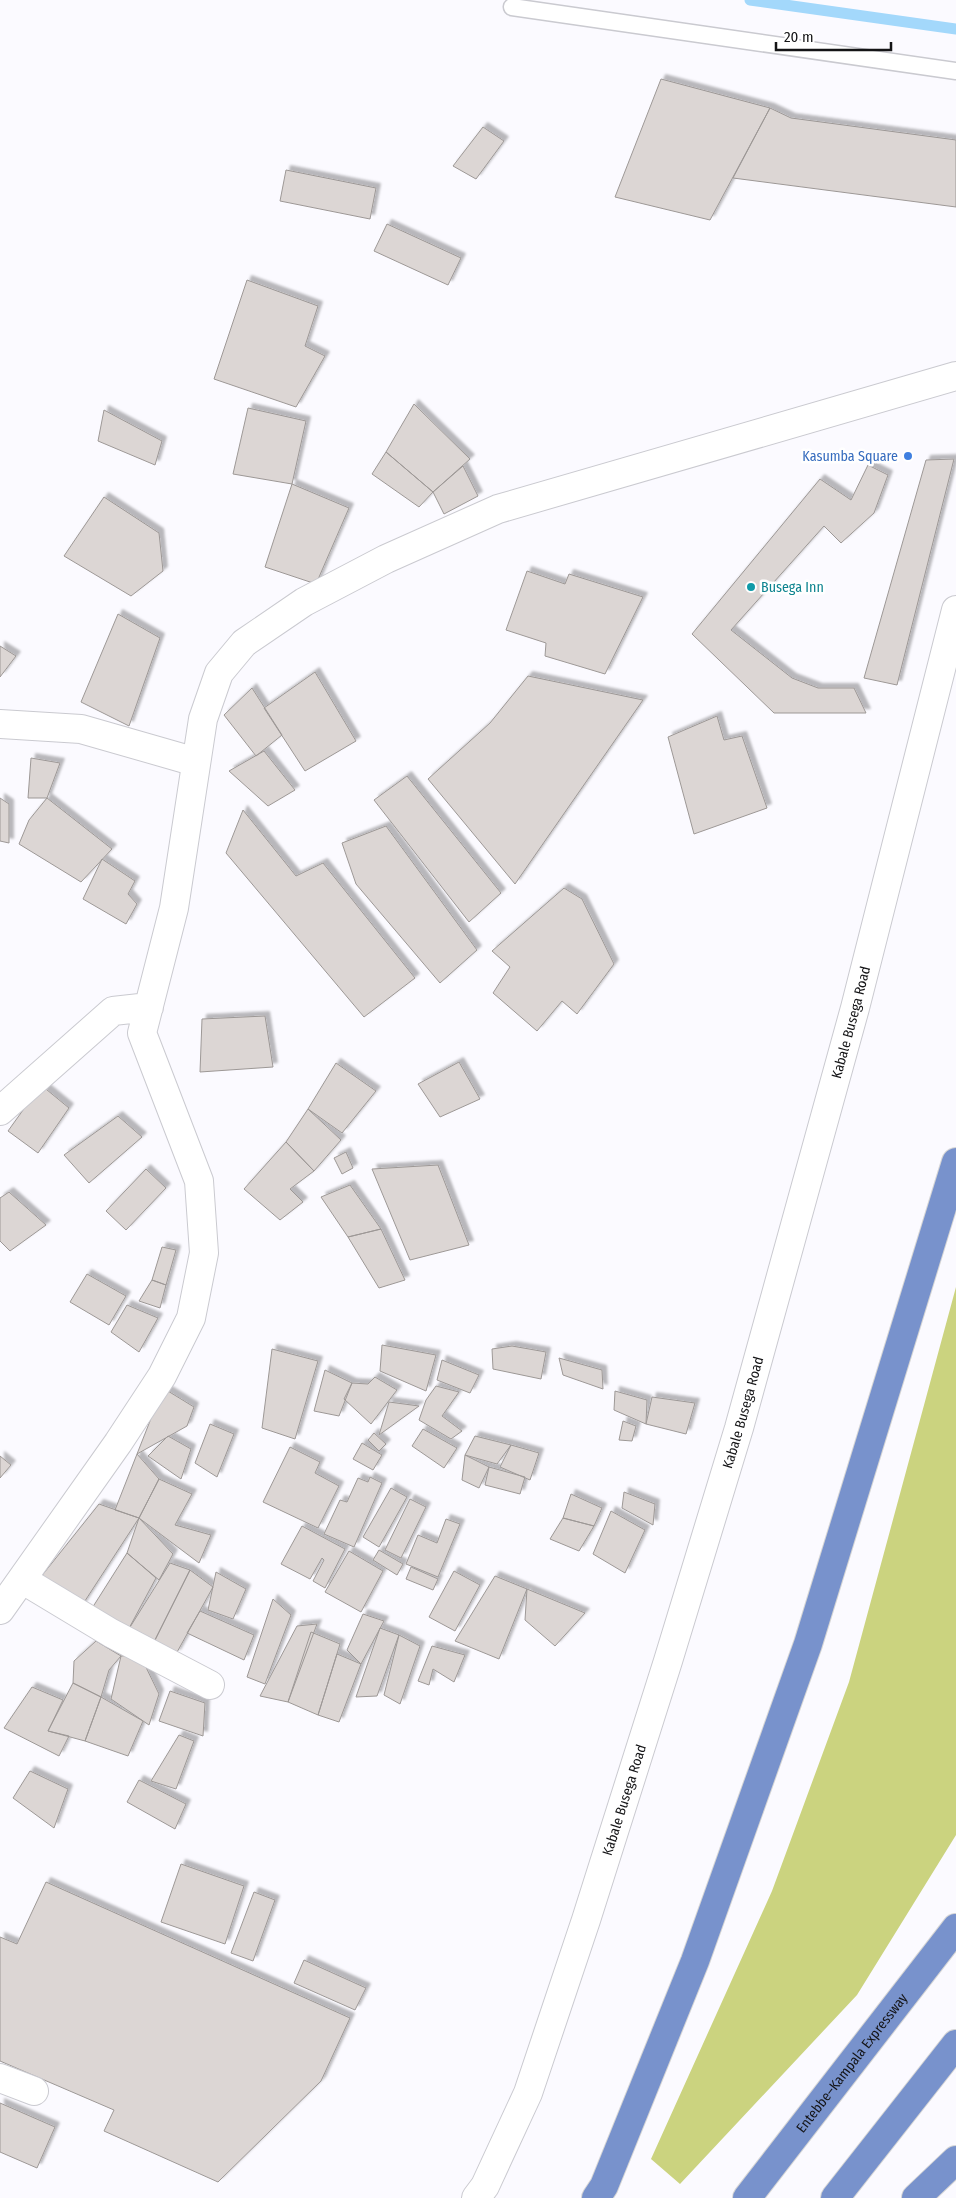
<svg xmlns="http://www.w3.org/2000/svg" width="956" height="2198" viewBox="0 0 956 2198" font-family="'Fira Sans Condensed',sans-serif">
<defs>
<filter id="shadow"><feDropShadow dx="4.5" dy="-4.5" stdDeviation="1" flood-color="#0004"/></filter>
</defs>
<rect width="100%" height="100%" fill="#fbfaff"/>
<path fill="#cbd37f" d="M956,1287V1835L857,1995L680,2184L651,2159L772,1891L849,1682Z"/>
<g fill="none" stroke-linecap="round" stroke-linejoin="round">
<path stroke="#a3d8fb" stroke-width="11" d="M750,0L956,29"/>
</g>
<path fill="#dcd6d4" stroke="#9d9896" filter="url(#shadow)" d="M661,79L770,108L710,220L615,197Z
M770,108L791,118L956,140V207L733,178Z
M483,127L504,141L476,179L453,166Z
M286,170L376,188L370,219L280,201Z
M387,224L461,258L448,285L374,251Z
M247,280L318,306L305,346L325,356L296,407L214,379Z
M414,404L470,459L433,492L386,452Z
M248,408L306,421L292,484L233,474Z
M104,410L162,441L155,465L98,441Z
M386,452L433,492L419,507L372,474Z
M954,459L897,685L864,678L926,460Z
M868,465L888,475L874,513L841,543L824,526L731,630L792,678L818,688H854L866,713H774L692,634L820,479L851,500Z
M463,466L478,496L444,514L433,492Z
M292,484L349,508L316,584L265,567Z
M104,497L159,533L163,571L131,596L64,556Z
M527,571L565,584L569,574L643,597L605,674L545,656L546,643L506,630Z
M118,614L160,638L129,726L81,702Z
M0,646L16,656L0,677Z
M315,672L356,741L305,771L264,708Z
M528,676L643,700L515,884L428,779L490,723Z
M252,688L282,735L256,756L224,715Z
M717,716L724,740L742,736L767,808L694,834L668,737Z
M264,751L295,790L268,806L229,771Z
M31,758L60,763L47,798H28Z
M407,776L501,893L469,922L374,800Z
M0,798L9,804V843L0,841Z
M47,798L112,849L81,882L19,844L29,820Z
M243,810L296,876L323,863L415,978L364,1017L226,853Z
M386,826L477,950L440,983L356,884L342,843Z
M102,859L135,881L128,894L137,904L126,924L83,899Z
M564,888L582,899L614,964L577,1014L562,1001L537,1031L493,993L510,967L492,951Z
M265,1016L273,1067L200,1072L202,1019Z
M459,1062L480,1099L440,1117L418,1084Z
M336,1063L376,1091L342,1133L308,1109Z
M41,1085L69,1108L38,1153L8,1131Z
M308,1109L341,1140L314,1171L286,1142Z
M118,1116L142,1137L89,1183L64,1155Z
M286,1142L314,1171L290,1189L303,1202L280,1220L244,1189Z
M346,1152L353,1168L342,1174L334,1158Z
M438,1165L469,1245L410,1260L372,1169Z
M146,1169L166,1188L126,1230L106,1211Z
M350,1185L381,1229L348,1237L321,1197Z
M9,1192L46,1225L10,1251L0,1241V1198Z
M381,1229L405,1280L379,1288L348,1237Z
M162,1247L176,1250L166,1285L152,1280Z
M87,1274L126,1296L109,1325L70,1302Z
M152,1280L166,1285L160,1308L139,1301Z
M127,1305L158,1318L139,1352L111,1332Z
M382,1345L436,1355L426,1391L380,1371Z
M512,1346L546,1352L541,1379L493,1369L492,1349Z
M272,1349L318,1361L295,1439L262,1428Z
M559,1358L602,1370L603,1389L563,1375Z
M442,1360L479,1375L470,1393L437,1380Z
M325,1370L352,1383L339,1416L314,1411Z
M375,1377L397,1390L371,1424L344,1399L352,1383L368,1384Z
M436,1386L459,1392L442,1416L462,1431L451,1439L419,1420L426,1400Z
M163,1388L194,1407L187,1426L137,1454Z
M615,1391L647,1400L646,1424L614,1410Z
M652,1397L695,1403L686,1434L646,1424Z
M389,1402L419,1406L379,1435Z
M623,1421L636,1426L632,1441L619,1440Z
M210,1424L234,1434L217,1477L195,1463Z
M423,1429L457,1448L444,1468L412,1446Z
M374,1433L386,1444L379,1451L368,1440Z
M168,1436L191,1449L181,1479L148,1456Z
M475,1436L511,1445L497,1464L465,1455Z
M362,1443L382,1455L373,1470L353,1459Z
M511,1445L539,1453L530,1480L500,1467Z
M290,1447L320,1462L315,1473L339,1486L318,1528L263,1502Z
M137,1454L159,1479L139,1518L115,1510Z
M465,1455L489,1467L479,1488L462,1480Z
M0,1456L11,1465L0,1478Z
M489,1467L525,1477L520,1494L485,1485Z
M370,1477L382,1483L354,1547L324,1534L340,1500L347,1502L358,1478L368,1482Z
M159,1479L192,1494L175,1525L211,1535L199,1563L139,1518Z
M391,1488L407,1497L379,1547L363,1537Z
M624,1492L655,1504L653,1525L622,1508Z
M571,1494L602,1508L594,1526L563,1518Z
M410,1499L426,1507L401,1558L385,1550Z
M99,1504L139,1518L81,1607L40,1578Z
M611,1511L645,1530L625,1573L593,1554Z
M139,1518L173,1554L159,1580L127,1553Z
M563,1518L594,1526L579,1551L550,1539Z
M446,1519L460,1524L438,1577L406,1564L418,1535L437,1543Z
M302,1526L345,1549L325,1588L313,1581L324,1560L322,1558L310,1579L281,1564Z
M379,1550L403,1564L397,1575L373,1560Z
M349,1551L383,1571L361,1612L325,1592Z
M127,1553L156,1578L127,1632L89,1613Z
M170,1563L190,1570L153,1644L127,1632Z
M411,1567L438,1579L433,1590L406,1579Z
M190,1570L213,1587L176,1654L153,1644Z
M454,1571L480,1585L455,1631L429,1617Z
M216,1572L246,1589L233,1619L208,1610Z
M495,1576L527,1589L499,1659L455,1641Z
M527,1589L585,1613L555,1646L525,1620Z
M273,1599L291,1615L265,1684L247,1677Z
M200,1611L254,1635L244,1660L187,1633Z
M363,1614L384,1621L361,1664L347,1650Z
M317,1624L288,1702L260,1696L297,1626Z
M380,1628L399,1635L377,1696L356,1697Z
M311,1632L340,1644L318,1715L288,1702Z
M399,1635L420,1646L400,1704L384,1695Z
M96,1641L121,1656L109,1670L101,1697L73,1683L74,1661Z
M432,1646L465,1655L454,1682L433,1669L429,1685L418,1681Z
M337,1654L361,1664L339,1722L318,1715Z
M140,1655L159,1694L149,1725L111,1699L121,1656Z
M73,1683L101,1697L85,1741L48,1731Z
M32,1687L63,1700L48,1731L69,1736L59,1756L4,1728Z
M170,1691L205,1703L203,1736L159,1721Z
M101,1697L143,1721L128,1756L85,1741Z
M179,1735L194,1741L176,1789L151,1781Z
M30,1771L68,1789L54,1828L13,1798Z
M139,1780L186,1804L175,1829L127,1802Z
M181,1864L244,1886L225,1944L161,1922Z
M46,1882L350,2018L321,2081L218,2182L104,2131L114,2110L0,2061V1937L17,1944Z
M254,1892L275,1900L253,1961L231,1953Z
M304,1960L366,1988L355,2010L294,1983Z
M0,2103L55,2127L37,2168L0,2152Z"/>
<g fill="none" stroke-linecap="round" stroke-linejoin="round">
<defs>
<path id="service" d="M512,7L956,71"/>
<path id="minor" d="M0,724L81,729L196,762
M0,1111L113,1011L149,1007
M23,1580L111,1633L210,1685
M0,1610L118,1443L162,1376L191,1318L204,1253L199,1181L142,1033L174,908L203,719L219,673L244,643L304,602L386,559L498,509L956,376
M0,2078L34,2091"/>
<g id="tertiary">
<path id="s1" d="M476,2198L485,2186L528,2093L586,1920L668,1661L739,1428L855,1008L956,610"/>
</g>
<g id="motorway">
<path d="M596,2198L604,2186L695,1961L808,1644L956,1162"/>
<path id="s2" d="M747,2198L956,1928"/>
<path d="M835,2198L956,2044"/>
<path d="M916,2198L956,2160"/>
</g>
</defs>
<use href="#service" stroke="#cacad0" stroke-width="19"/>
<use href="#minor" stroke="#cacad0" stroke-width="30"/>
<use href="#tertiary" stroke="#cacad0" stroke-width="30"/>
<use href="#motorway" stroke="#d5d5d5" stroke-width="30"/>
<use href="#service" stroke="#fff" stroke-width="16"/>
<use href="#minor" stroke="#fff" stroke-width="28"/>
<use href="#tertiary" stroke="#fff" stroke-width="28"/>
<use href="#motorway" stroke="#7892cc" stroke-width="28"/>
</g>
<circle fill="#3f7fe0" stroke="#fff" stroke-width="2" cx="908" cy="456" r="5"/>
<circle fill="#0f9aa8" stroke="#fff" stroke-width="2" cx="751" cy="587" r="5"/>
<g text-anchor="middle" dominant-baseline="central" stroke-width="5" stroke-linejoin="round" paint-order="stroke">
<g font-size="14" fill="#366cbe" stroke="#fff" text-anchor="end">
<text x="898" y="456">Kasumba Square</text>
</g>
<g font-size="14" fill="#0d838f" stroke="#fff" text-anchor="start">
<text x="761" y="587">Busega Inn</text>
</g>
<g font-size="14" fill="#141416" stroke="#fff">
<text stroke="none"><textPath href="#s1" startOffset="1236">Kabale Busega Road</textPath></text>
<text stroke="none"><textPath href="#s1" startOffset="831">Kabale Busega Road</textPath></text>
<text stroke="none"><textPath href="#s1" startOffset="426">Kabale Busega Road</textPath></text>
<text stroke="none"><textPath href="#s2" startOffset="171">Entebbe–Kampala Expressway</textPath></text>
</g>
</g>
<path d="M776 42v8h115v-8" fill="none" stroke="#141416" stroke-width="2.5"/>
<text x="784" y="42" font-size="15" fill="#141416" stroke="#ffffff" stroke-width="4" paint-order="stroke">20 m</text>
</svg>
